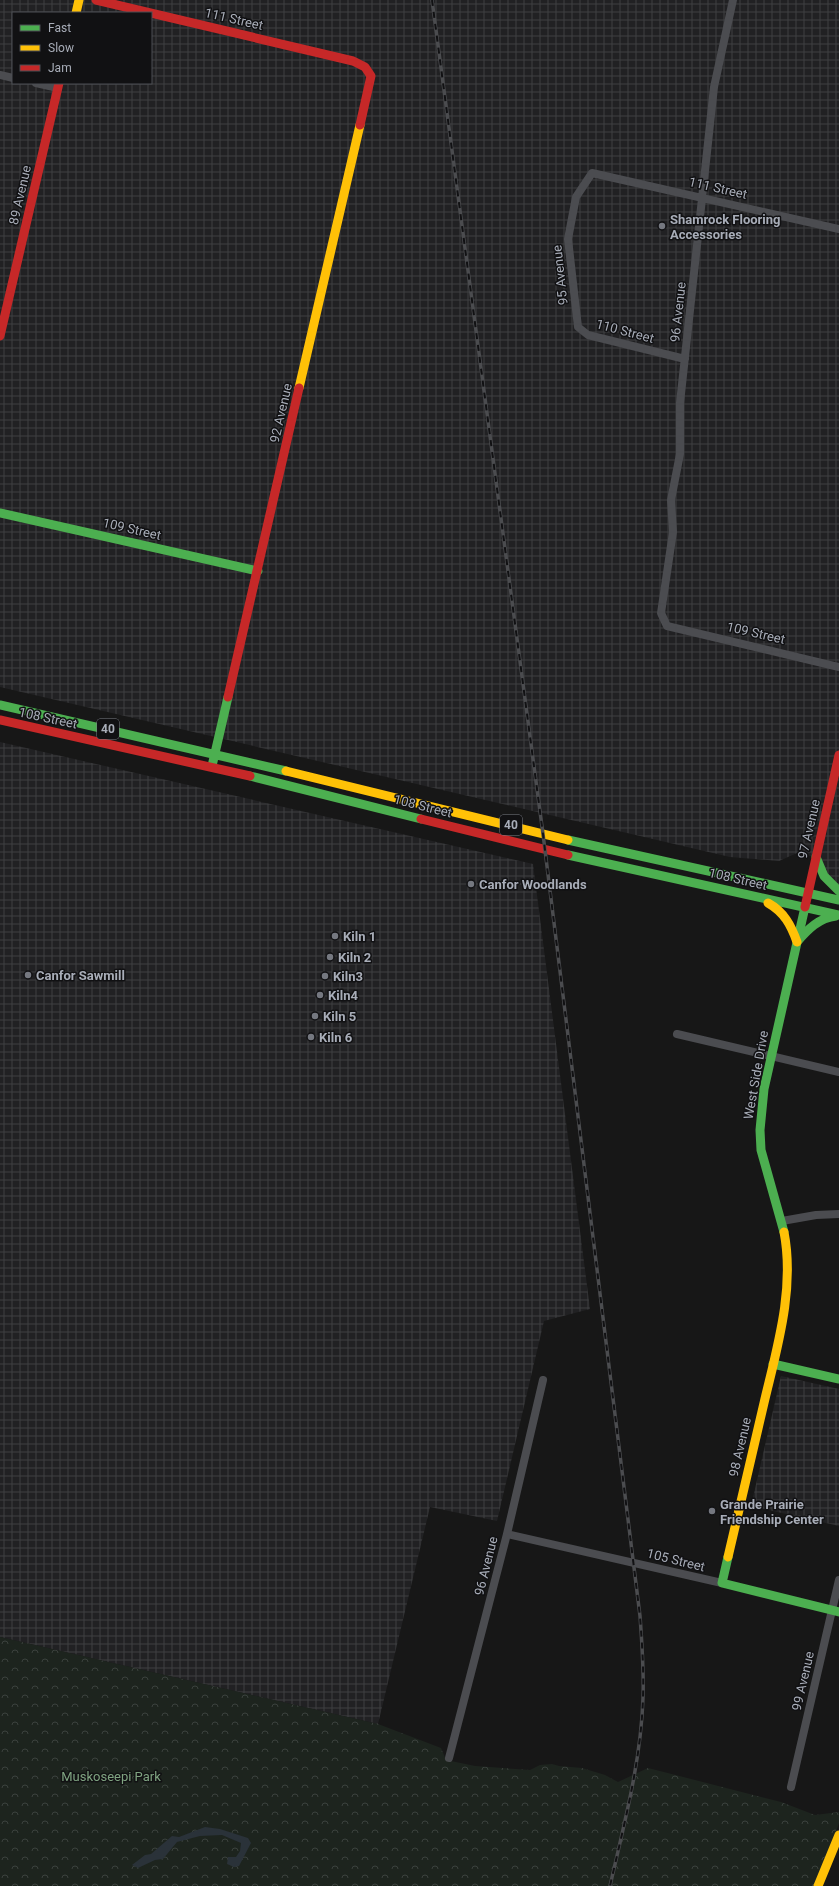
<svg xmlns="http://www.w3.org/2000/svg" width="839" height="1886" viewBox="0 0 839 1886" font-family="Roboto,sans-serif">
<defs>
<pattern id="industrial-grid" width="8" height="8" patternUnits="userSpaceOnUse"><rect width="8" height="8" fill="#212123"/><path d="M0 4h8M4 0v8" fill="none" stroke="#3e3f41"/></pattern>
<pattern id="forest-crowns" width="20" height="18" patternUnits="userSpaceOnUse"><rect width="20" height="18" fill="#1d241e"/><path d="M2 6a3 3 0 1 1 6 0M12 15a3 3 0 1 1 6 0" fill="none" stroke="#3b413d"/></pattern>
</defs>
<rect width="100%" height="100%" fill="#171717"/>
<path fill="url(#industrial-grid)" fill-rule="evenodd" d="M0,0H839V891L815,857L797,853L779,861L730,857L0,687ZM13,13H151V83H13Z
M0,742L533,864L590,1309L544,1321L497,1521L430,1507L378,1724L0,1637Z
M781,1376L839,1389V1526L751,1506Z"/>
<path fill="url(#forest-crowns)" d="M0,1637L378,1724L441,1748L446,1760L475,1766L530,1770L540,1765L552,1764L559,1766L582,1768L605,1775L618,1782L648,1768L781,1802L815,1815L839,1812V1823L817,1886H0Z"/>
<path fill="#2a3239" d="M205,1827L220,1829L248,1838L251,1843L239,1866L234,1867L227,1864L228,1857H236L240,1851L241,1843L222,1835L200,1836L177,1842L163,1859L155,1860L138,1868L132,1865L145,1855L151,1854L172,1836L179,1837Z"/>
<g fill="none" stroke-linecap="round" stroke-linejoin="round">
<path stroke="#4b4c50" stroke-width="8" d="M733,0L714,87L680,403V454L671,500L673,532L661,613L667,626L839,667
M0,75L13,78
M36,83L58,88
M685,359L588,335L578,327L568,239L576,197L592,173L839,229
M677,1034L839,1072
M782,1221L816,1215L839,1214
M507,1534L722,1583
M449,1758L507,1534L543,1380
M791,1787L839,1580"/>
<path stroke="#4caf50" stroke-width="9" d="M0,513L258,571
M0,705L286,771
M212,766L228,697
M250,776L421,819
M568,840L839,900
M568,855L839,915
M816,857L824,876L839,891
M797,942C808,929 819,918 836,916
M784,1232L761,1150L760,1130L764,1089L805,907
M773,1364L839,1379
M728,1557L722,1583L839,1612"/>
<path stroke="#ffc107" stroke-width="9" d="M76,13L79,0
M299,388L360,125
M286,771L568,840
M768,903C784,912 791,925 797,942
M728,1557C740,1506 752,1455 764,1403C777,1348 795,1289 784,1232
M818,1886L839,1835"/>
<path stroke="#c62828" stroke-width="9" d="M96,0L353,61L365,67L371,76L360,125
M0,336L59,83
M228,697L299,388
M0,720L250,776
M421,819L568,855
M805,907L839,755"/>
<defs>
<path id="rail" d="M432,0L543,834L640,1616C642,1643 644,1670 643,1698C641,1762 624,1824 610,1886"/>
</defs>
<use href="#rail" stroke="#4b4c4f" stroke-width="3.5"/>
<use href="#rail" stroke="#111113" stroke-width="2" stroke-dasharray="6" stroke-linecap="butt"/>
</g>
<g fill="#757880" stroke="#111113" stroke-width="1.5">
<circle cx="662" cy="226" r="4"/>
<circle cx="471" cy="884" r="4"/>
<circle cx="335" cy="936" r="4"/>
<circle cx="330" cy="957" r="4"/>
<circle cx="28" cy="975" r="4"/>
<circle cx="325" cy="976" r="4"/>
<circle cx="320" cy="995" r="4"/>
<circle cx="315" cy="1016" r="4"/>
<circle cx="311" cy="1037" r="4"/>
<circle cx="712" cy="1511" r="4"/>
</g>
<g text-anchor="middle" dominant-baseline="central" stroke-width="3" stroke-linejoin="round" paint-order="stroke">
<g fill="#111113" stroke="#7b7e86" stroke-width="1">
<rect x="97" y="719" width="22" height="20" rx="3"/>
<rect x="500" y="815" width="22" height="20" rx="3"/>
</g>
<g font-size="12" font-weight="bold" fill="#a8adb8">
<text x="108" y="729">40</text>
<text x="511" y="825">40</text>
</g>
<g font-size="13" fill="#a8adb8" stroke="#111113">
<text transform="translate(234 19) rotate(13)">111 Street</text>
<text transform="translate(718 188) rotate(13)">111 Street</text>
<text transform="translate(20 195) rotate(-77)">89 Avenue</text>
<text transform="translate(560 275) rotate(-96)">95 Avenue</text>
<text transform="translate(678 312) rotate(-84)">96 Avenue</text>
<text transform="translate(625 331) rotate(15)">110 Street</text>
<text transform="translate(281 413) rotate(-77)">92 Avenue</text>
<text transform="translate(132 529) rotate(13)">109 Street</text>
<text transform="translate(756 633) rotate(13)">109 Street</text>
<text transform="translate(48 718) rotate(12)">108 Street</text>
<text transform="translate(423 806) rotate(14)">108 Street</text>
<text transform="translate(809 829) rotate(-77)">97 Avenue</text>
<text transform="translate(738 879) rotate(13)">108 Street</text>
<text transform="translate(756 1075) rotate(-80)">West Side Drive</text>
<text transform="translate(740 1447) rotate(-77)">98 Avenue</text>
<text transform="translate(676 1560) rotate(14)">105 Street</text>
<text transform="translate(486 1566) rotate(-76)">96 Avenue</text>
<text transform="translate(803 1681) rotate(-77)">99 Avenue</text>
</g>
<g font-size="13" font-weight="bold" fill="#a8adb8" stroke="#111113" text-anchor="start">
<text x="670" y="219">Shamrock Flooring<tspan x="670" dy="15">Accessories</tspan></text>
<text x="479" y="884">Canfor Woodlands</text>
<text x="343" y="936">Kiln 1</text>
<text x="338" y="957">Kiln 2</text>
<text x="36" y="975">Canfor Sawmill</text>
<text x="333" y="976">Kiln3</text>
<text x="328" y="995">Kiln4</text>
<text x="323" y="1016">Kiln 5</text>
<text x="319" y="1037">Kiln 6</text>
<text x="720" y="1504">Grande Prairie<tspan x="720" dy="15">Friendship Center</tspan></text>
</g>
<g font-size="13" fill="#7fa381" stroke="#111113">
<text x="111" y="1776">Muskoseepi Park</text>
</g>
</g>
<rect x="12" y="12" width="140" height="72" fill="#111113" stroke="#4d4f55"/>
<rect x="20" y="25" width="20" height="6" fill="#4caf50" stroke="#4d4f55"/>
<text x="48" y="32" font-size="12" fill="#a8adb8">Fast</text>
<rect x="20" y="45" width="20" height="6" fill="#ffc107" stroke="#4d4f55"/>
<text x="48" y="52" font-size="12" fill="#a8adb8">Slow</text>
<rect x="20" y="65" width="20" height="6" fill="#c62828" stroke="#4d4f55"/>
<text x="48" y="72" font-size="12" fill="#a8adb8">Jam</text>
</svg>
